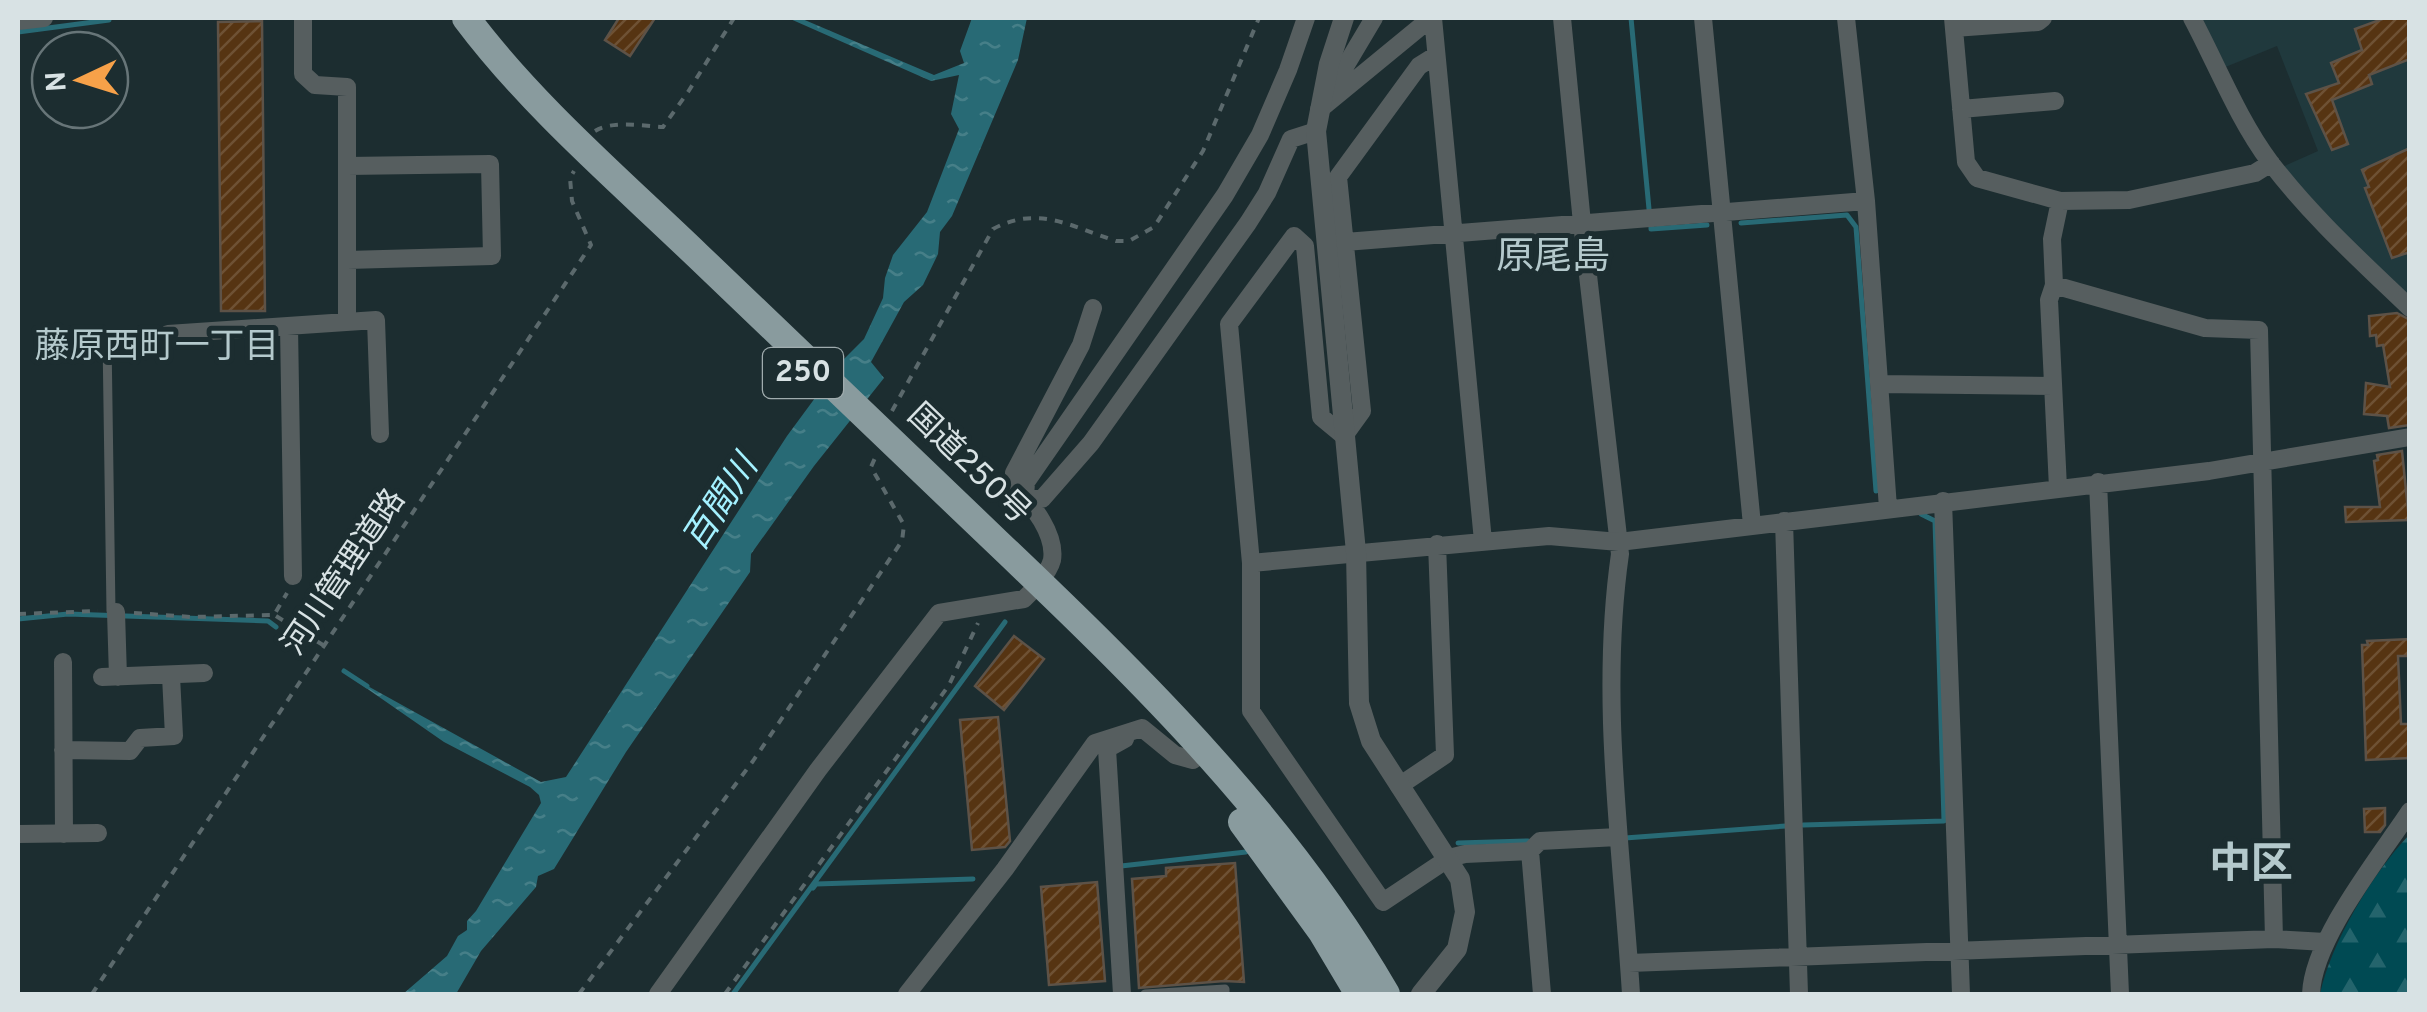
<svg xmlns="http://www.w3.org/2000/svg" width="2427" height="1012" viewBox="0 0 2427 1012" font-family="Overpass,'Noto Sans JP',sans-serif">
<defs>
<pattern id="forest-firs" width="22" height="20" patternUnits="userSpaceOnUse" patternTransform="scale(2.5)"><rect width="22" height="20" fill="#004a53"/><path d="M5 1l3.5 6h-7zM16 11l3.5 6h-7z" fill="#24646c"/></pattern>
<pattern id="water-ripples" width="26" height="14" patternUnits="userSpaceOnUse" patternTransform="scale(2.5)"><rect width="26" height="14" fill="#286a75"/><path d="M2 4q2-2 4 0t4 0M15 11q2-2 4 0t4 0" fill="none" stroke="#467f88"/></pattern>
<pattern id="building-hatch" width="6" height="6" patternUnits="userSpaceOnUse" patternTransform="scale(2.5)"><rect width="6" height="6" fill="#563412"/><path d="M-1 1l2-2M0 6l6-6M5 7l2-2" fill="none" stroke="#6e5134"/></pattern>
</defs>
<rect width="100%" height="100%" fill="#1c2d30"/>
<path fill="#20393d" d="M2198,18H2409V299L2280,168L2318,151L2277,46L2223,68Z"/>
<path fill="url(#forest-firs)" d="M2409,835V994H2320C2331,942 2373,873 2409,835Z"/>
<path fill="url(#water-ripples)" d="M788,18H800L934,75L964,63L960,51L972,18H1027L1018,60L952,216L940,232L938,254L923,285L904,302L871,362L884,378L814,466L751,554L750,572L626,752L554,869L538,876L536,887L481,951L456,994H403L447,956L458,936L467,930V921L476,911L541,803L539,795L530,787L444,742L346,674L541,782L566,777L787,436L843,360L864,339L883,298L885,278L893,255L927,212L959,129L951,114L959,75L931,81Z"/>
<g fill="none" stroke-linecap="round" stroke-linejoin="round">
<path stroke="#286a75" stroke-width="5" d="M1631,18L1649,209
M18,32L109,20
M1741,223L1847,215L1856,227L1876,491
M1651,226V229L1707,225
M18,619L68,614L268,621L276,627
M344,671L367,686
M1803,825L1944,821L1935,521L1921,514
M1625,838L1786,826
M1458,843L1528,841
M1121,866L1246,852
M813,888L816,884L973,879
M733,994L1005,622"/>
</g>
<path fill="url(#building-hatch)" stroke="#5d5247" stroke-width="2.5" d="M619,18H655L630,56L605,40Z
M2385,18H2410V59L2369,75L2372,84L2332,100L2348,144L2332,150L2306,94L2339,83L2331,63L2362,50L2355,29Z
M262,21L265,311H221L218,22Z
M2410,148V252L2392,258L2365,188L2369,187L2362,170Z
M2397,313L2410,320V425L2389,428L2387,416L2364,414L2366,383L2390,387L2383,345L2377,346L2376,335L2370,336L2369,316Z
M2402,451L2409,520L2346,522L2345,507H2380L2374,461L2378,460L2377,455Z
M1014,636L1044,659L1004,710L975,686Z
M2410,639V656H2398L2401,724H2410V758L2366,760L2362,645H2368L2367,641Z
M998,717L1010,841L1005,847L972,850L960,720Z
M2385,808V825L2380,832H2365L2364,809Z
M1235,863L1244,982L1224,981L1139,988L1132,879L1166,876V868Z
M1097,882L1105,981L1049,985L1041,887Z"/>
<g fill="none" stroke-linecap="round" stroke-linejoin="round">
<path stroke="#5b696c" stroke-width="4" stroke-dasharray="8 8" stroke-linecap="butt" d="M595,131C613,120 642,126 663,127L688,92L734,18
M892,411L993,229C1038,205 1070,226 1116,241H1129L1154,227L1203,151L1259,18
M134,613L191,617L274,615L287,593
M18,614L98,611
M276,616L323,645
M92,994L591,245L572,201L570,178L574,171
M579,994L753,761L902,541L904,525L871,467L875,458
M725,994L949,685L978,623"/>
<path stroke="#565e5f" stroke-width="9" d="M111,611L107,338L168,334
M1145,994L1225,989V994"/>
<path stroke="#565e5f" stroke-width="18" d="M303,18V74L315,85L347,87V322
M1433,18L1483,541
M1562,18L1582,223L1620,554C1599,700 1622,848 1631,994
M1703,18L1752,525
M1846,18L1866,201L1888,508
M1953,18L1966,162L1977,178L2060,201L2129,200L2255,173L2271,163
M2192,18C2217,65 2238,119 2270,162C2311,216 2361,261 2410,308
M18,21L44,18
M1954,28L2038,22L2043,18
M1435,56L1419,66L1338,177L1362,411L1344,436L1321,417L1305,246L1294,236L1229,324L1251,563V711L1383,902L1449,858L1465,854L1530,851L1542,994
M1327,97L1374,18
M1961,109L2055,101
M1319,110L1431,18
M1345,242L1866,201
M347,260L492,256L490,164L347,166
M2054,285L2205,328L2259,330L2274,939
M289,326L293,576
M168,334L376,320L380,434
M1879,384L2053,386
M2098,482L2120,994
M2058,488L2049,300L2054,285L2052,239L2060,201
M1025,498L1026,482L1225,195L1260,135L1288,70L1306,18
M1025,498L1042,499L1091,443L1248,223L1267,193L1291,139L1316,131
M1943,501L1961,994
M1784,521L1799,994
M1251,563L1549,536L1619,542L2209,471L2410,437
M1039,582C1044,576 1050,568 1052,560C1056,535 1033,504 1015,489L1014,473L1081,345L1093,308
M116,612L118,677
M63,662L64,834
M102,677L204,673
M1142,728L1175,755L1193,760
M63,750L130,751L140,738L174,736L171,676
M1399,786L1445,755L1437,544
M18,834L98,833
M1530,851L1540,841L1618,837
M1629,963L2274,939L2325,942
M658,994L818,770L939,613L1024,599L1031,592
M907,994L1005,869L1095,743L1142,728
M1122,994L1107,749L1125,739
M2311,994C2313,939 2379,858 2410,811"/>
<path stroke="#565e5f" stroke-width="20" d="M1344,18L1329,64L1316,131L1356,552L1359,703L1371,741L1460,879L1465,912L1457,949L1421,994"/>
<path stroke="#899b9e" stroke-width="28" d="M466,18C532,106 619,180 698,256C798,351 898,447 998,543C1142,680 1286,821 1386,994
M1242,822L1322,932L1359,994"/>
</g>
<g text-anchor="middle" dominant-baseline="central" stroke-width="10" stroke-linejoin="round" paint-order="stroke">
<rect fill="#1c2d30" stroke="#a0acae" stroke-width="2.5" x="763" y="348" width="80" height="50" rx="8"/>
<g font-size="30" font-weight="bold" fill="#d8e2e4">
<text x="803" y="373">250</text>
</g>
<g font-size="32" fill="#d8e2e4" stroke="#1c2d30">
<text transform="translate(968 465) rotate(44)">国道250号</text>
<text transform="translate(345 573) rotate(-56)">河川管理道路</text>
</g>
<g font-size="35" fill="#b4c9cc" stroke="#1c2d30">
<text x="157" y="348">藤原西町一丁目</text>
</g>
<g font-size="35" font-style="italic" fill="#a4f1ff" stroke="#1c2d30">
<text transform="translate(722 504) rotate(-57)">百間川</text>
</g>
<g font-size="38" fill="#b4c9cc" stroke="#1c2d30">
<text x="1553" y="258">原尾島</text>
</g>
<g font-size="42" font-weight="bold" fill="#b4c9cc" stroke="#1c2d30">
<text x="2251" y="866">中区</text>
</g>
</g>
<rect width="2427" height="1012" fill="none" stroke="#d8e2e4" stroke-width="40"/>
<g transform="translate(80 80) rotate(266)"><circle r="48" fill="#1c2d30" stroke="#677578" stroke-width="2.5"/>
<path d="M0-8L18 38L0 25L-18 38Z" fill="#f7a149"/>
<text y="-15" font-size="28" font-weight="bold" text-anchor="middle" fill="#d8e2e4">N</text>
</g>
</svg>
